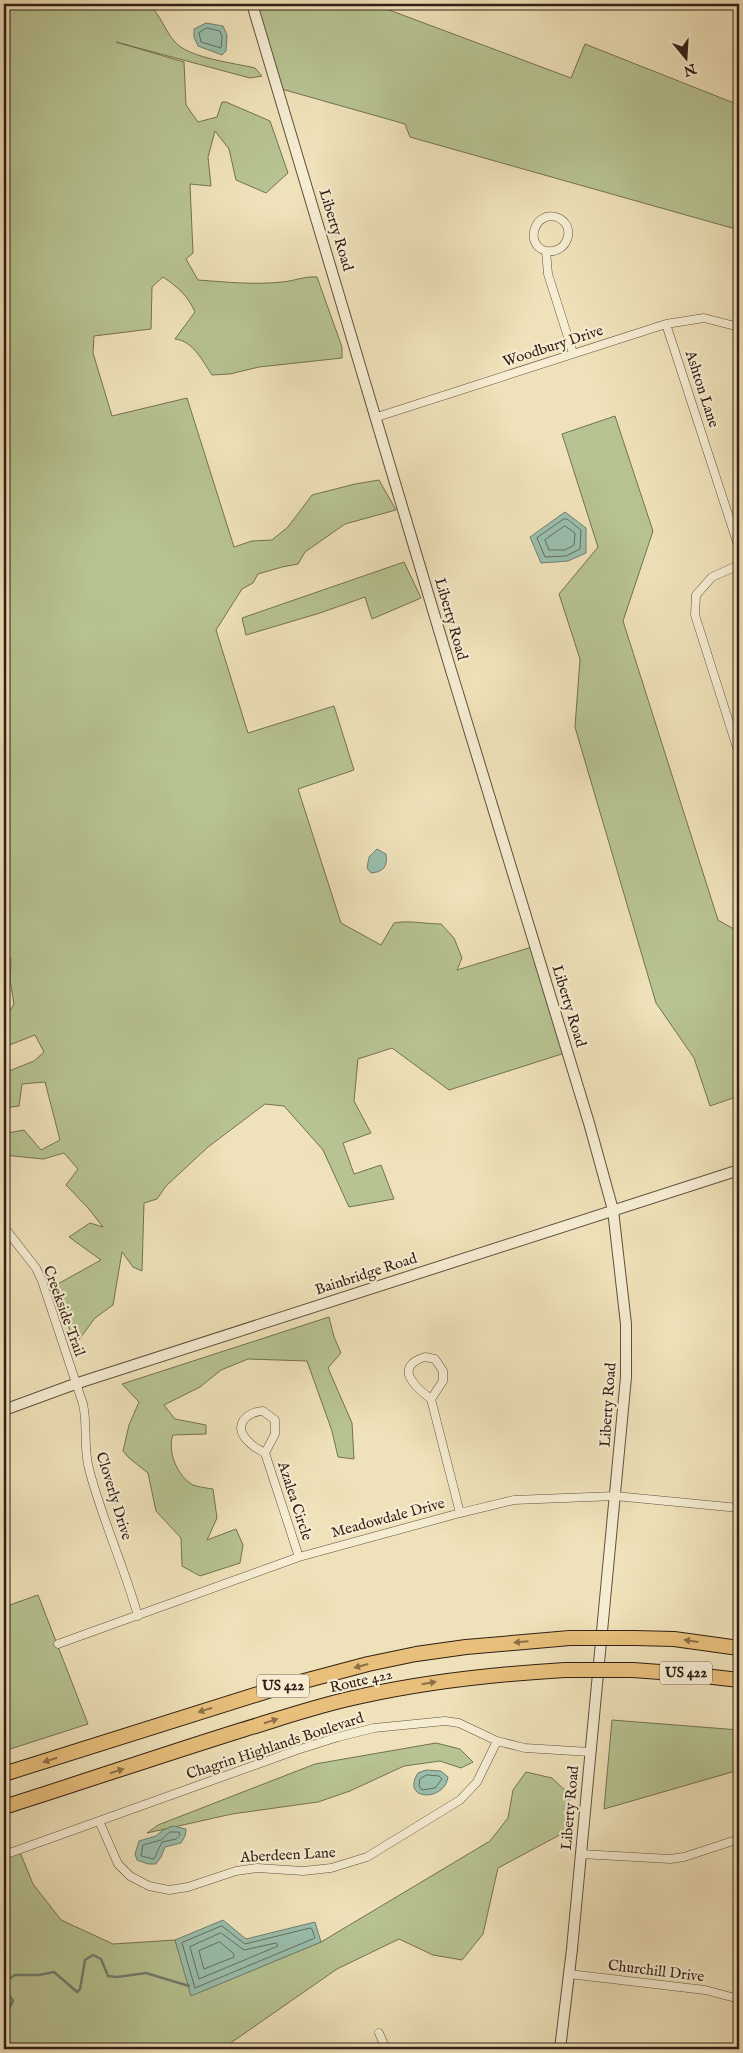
<svg xmlns="http://www.w3.org/2000/svg" width="743" height="2053" viewBox="0 0 743 2053" font-family="'IM FELL English',serif">
<rect width="100%" height="100%" fill="#efe1b9"/>
<filter id="stains"><feTurbulence type="fractalNoise" baseFrequency=".004" numOctaves="4"/><feColorMatrix values="0 0 0 0 .2 0 0 0 0 .09 0 0 0 0 .02 0 0 0 .5 -.17"/></filter>
<radialGradient id="worn" r=".72"><stop offset=".6" stop-color="#630" stop-opacity="0"/><stop offset="1" stop-color="#630" stop-opacity=".3"/></radialGradient>
<path fill="#b7c391" stroke="#747153" d="M4,4H149C161,16 165,31 175,42C189,58 234,63 255,68L262,76L250,78L116,42L184,62L186,105L198,122L217,117L222,102H226L270,121L288,173L266,193L236,180L229,149L215,131L208,157L211,186L190,184L193,253L186,259L198,280C226,282 254,285 282,282C294,281 305,276 317,277L342,347V358L259,367L230,374L212,375C202,360 193,341 175,339L195,312C188,296 178,287 163,277L152,287L151,329L94,336L93,353L112,416L187,398L234,547L252,541L272,540L288,527L312,495L355,484L379,480L396,510L345,524L305,552L298,564L282,567L258,574L253,583L242,589L216,630L248,733L334,706L354,770L298,789L341,923L381,945L394,923C410,920 425,924 441,924L454,938L462,958L457,970L535,946L568,1052L449,1090L392,1048L358,1059L354,1101L371,1133L343,1143L354,1174L381,1165L394,1199L349,1207L323,1150L284,1106L265,1104L208,1147L166,1186L157,1199L144,1203L142,1271L133,1267L122,1252L113,1305L95,1318L75,1345L54,1286L101,1260L69,1237L90,1223L103,1227L89,1209L66,1185L78,1169L64,1153L43,1159L4,1155L8,1133L24,1130L41,1150L60,1140L45,1082L22,1084L19,1106L4,1108V1073L34,1061L44,1052L35,1035L7,1046L4,1051V1021L14,1004L10,980L11,959L4,951V851L8,848L4,836Z
M252,4H373L571,78L585,44L739,105V230L410,137L405,124L278,88Z
M615,416L653,531L623,621L718,920L739,932V1096L710,1106L694,1058L656,1003L575,727L580,659L559,594L598,547L562,434Z
M404,562L421,598L372,619L365,597L320,613L246,635L242,618Z
M329,1317L334,1337L341,1353L328,1368L352,1423L354,1459L338,1457L332,1431L307,1361L248,1359L221,1370L200,1387L164,1405L175,1419L206,1425V1434L173,1435C167,1451 177,1476 193,1485C198,1487 207,1488 213,1489L217,1518L207,1540L236,1529L243,1545L240,1563L200,1576L182,1566L181,1538L156,1511L148,1473L129,1458L123,1451L129,1425L139,1402L122,1384Z
M38,1595L88,1724L4,1751V1607Z
M612,1720L739,1730V1770L604,1809Z
M436,1743L460,1749L473,1762L461,1768L440,1761L404,1766L350,1791L318,1802L232,1814L147,1833L158,1825L315,1764Z
M526,1772L552,1778L569,1794L570,1818L569,1830L498,1868L483,1934L462,1960L433,1955L399,1939L337,1969L222,2049H4V1855L19,1850L33,1884L61,1920L113,1944L175,1940L192,1995L321,1942L490,1841L508,1818L513,1790Z"/>
<path fill="#9abeac" stroke="#707e70" d="M206,23L223,26L227,35L226,51L222,55L198,46L194,37V29Z
M565,512L586,528V553L568,561L541,563L530,537Z
M377,849L386,854C388,867 383,872 371,873L367,868L369,857Z
M426,1770L441,1771L448,1777C445,1802 400,1801 418,1773Z
M173,1826L186,1829L185,1836L181,1843L165,1847L161,1857L156,1864H148L137,1860L135,1854L139,1841L156,1836L163,1830Z
M223,1920L246,1939L315,1922L321,1942L191,1996L175,1940Z"/>
<g fill="none" stroke-linecap="round" stroke-linejoin="round">
<path stroke="#666e60" stroke-width="1" d="M207,28L220,31L222,37L221,48L201,42L199,33Z
M564,519H567L581,530L580,549L566,556L545,557L537,538Z
M565,526L575,533L574,545L565,550H549L545,540Z
M427,1775L439,1776L442,1779L435,1788L422,1790L419,1786L420,1779Z
M170,1832H179L180,1835L176,1839L162,1842L154,1859L141,1856L143,1845L161,1840Z
M222,1926L245,1944L310,1928L312,1929L315,1938L195,1988L182,1943Z
M221,1933L244,1950L276,1943L278,1946L199,1979L190,1947Z
M220,1942L234,1954V1957L204,1969L199,1951Z"/>
<path stroke="#707e70" stroke-width="2.5" d="M4,1982L15,1975H39L54,1972L77,1992L80,1989L85,1960L93,1955L101,1959L108,1976L117,1977L146,1973L189,1986
M4,1988L13,2001L8,2011L4,2013"/>
<defs>
<path id="minor" d="M546,251C568,255 578,224 556,217C534,211 524,245 546,251L548,274L573,353
M666,324L739,548
M377,417L666,324L704,318L739,327
M739,565L712,577L696,595L695,615L739,754
M4,1227L36,1268L42,1281L83,1404C88,1426 83,1447 89,1469C102,1519 124,1566 138,1616
M431,1399C415,1387 393,1367 425,1357L435,1359L443,1371V1381L431,1399L460,1513
M265,1453C260,1450 253,1447 249,1442C232,1427 245,1412 263,1411L275,1420V1434L265,1453L299,1557
M58,1644L299,1557L460,1513L514,1500L615,1496L739,1508
M99,1821L118,1864L130,1876L149,1886L169,1890L188,1887L236,1871L257,1868L303,1871L331,1868L367,1857L460,1800L477,1782L497,1741
M581,1854L670,1859L684,1857L739,1839
M4,1855L297,1750L338,1737L374,1728L445,1721L459,1723L497,1741L525,1748L590,1752
M569,1974L705,1990L739,1999
M379,2033L386,2049"/>
<path id="tertiary" d="M252,4L450,667L589,1123L613,1210L626,1324V1377L572,1949L560,2049
M4,1410L75,1384L739,1170"/>
<path id="motorway" d="M634,1638L674,1639L739,1648
M633,1670L687,1674L739,1680
M4,1774L274,1689L368,1664L416,1654L466,1647L570,1638
M4,1807C83,1782 162,1755 242,1730C282,1718 322,1704 362,1696C430,1681 497,1674 565,1670"/>
</defs>
<use href="#minor" stroke="#60503e" stroke-width="9"/>
<use href="#tertiary" stroke="#60503e" stroke-width="12"/>
<use href="#motorway" stroke="#311f15" stroke-width="16"/>
<use href="#minor" stroke="#f5ecd2" stroke-width="8"/>
<use href="#tertiary" stroke="#f5ecd2" stroke-width="10"/>
<use href="#motorway" stroke="#e8c07c" stroke-width="14"/>
<defs>
<path id="motorway-bridge" d="M570,1638H634
M565,1670H633"/>
</defs>
<use href="#motorway-bridge" stroke="#311f15" stroke-width="16" stroke-linecap="butt"/>
<use href="#motorway-bridge" stroke="#e8c07c" stroke-width="14"/>
</g>
<defs><path id="oneway-solid" d="M-6-.8H1V-3.2L6.5 0L1 3.2V.8H-6Z" transform="scale(1.25)"/></defs>
<g fill="#8c7048">
<use href="#oneway-solid" transform="translate(691 1641) rotate(-172)"/>
<use href="#oneway-solid" transform="translate(521 1642) rotate(175)"/>
<use href="#oneway-solid" transform="translate(361 1666) rotate(165)"/>
<use href="#oneway-solid" transform="translate(429 1683) rotate(-10)"/>
<use href="#oneway-solid" transform="translate(205 1710) rotate(162)"/>
<use href="#oneway-solid" transform="translate(271 1721) rotate(-17)"/>
<use href="#oneway-solid" transform="translate(50 1760) rotate(162)"/>
<use href="#oneway-solid" transform="translate(117 1771) rotate(-18)"/>
</g>
<g text-anchor="middle" dominant-baseline="central" stroke-width="4.5" stroke-linejoin="round" paint-order="stroke">
<g fill="#f5ecd2" stroke="#6c5c4e" stroke-width="1">
<rect x="660" y="1661.5" width="52" height="23" rx="4"/>
<rect x="257" y="1674.5" width="52" height="23" rx="4"/>
</g>
<g font-size="14" font-weight="bold" fill="#311f15">
<text x="686" y="1673">US 422</text>
<text x="283" y="1686">US 422</text>
</g>
<g font-size="15" fill="#311f15" stroke="#f5ecd2">
<text transform="translate(336 230) rotate(73)">Liberty Road</text>
<text transform="translate(553 346) rotate(-18)">Woodbury Drive</text>
<text transform="translate(702 389) rotate(72)">Ashton Lane</text>
<text transform="translate(451 619) rotate(74)">Liberty Road</text>
<text transform="translate(569 1006) rotate(73)">Liberty Road</text>
<text transform="translate(366 1274) rotate(-18)">Bainbridge Road</text>
<text transform="translate(64 1311) rotate(70)">Creekside Trail</text>
<text transform="translate(608 1405) rotate(-86)">Liberty Road</text>
<text transform="translate(114 1496) rotate(73)">Cloverly Drive</text>
<text transform="translate(295 1501) rotate(72)">Azalea Circle</text>
<text transform="translate(388 1518) rotate(-15)">Meadowdale Drive</text>
<text transform="translate(361 1681) rotate(-13)">Route 422</text>
<text transform="translate(275 1746) rotate(-18)">Chagrin Highlands Boulevard</text>
<text transform="translate(570 1808) rotate(-85)">Liberty Road</text>
<text transform="translate(288 1855) rotate(-3)">Aberdeen Lane</text>
<text transform="translate(656 1971) rotate(7)">Churchill Drive</text>
</g>
</g>
<rect width="743" height="2053" fill="none" stroke="#efe1b9" stroke-width="20"/>
<rect x="5" y="5" width="733" height="2043" fill="none" stroke="#311f15" stroke-width="2.5"/>
<rect x="10" y="10" width="723" height="2033" fill="none" stroke="#311f15"/>
<g transform="translate(686 58) rotate(162)" stroke="#f5ecd2" stroke-width="4" paint-order="stroke">
<path d="M0-4L9 19L0 12L-9 19Z" fill="#311f15"/>
<text y="-8" font-size="14" font-weight="bold" text-anchor="middle" fill="#311f15">N</text>
</g>
<rect width="100%" height="100%" filter="url(#stains)"/>
<rect width="100%" height="100%" fill="url(#worn)"/>
</svg>
